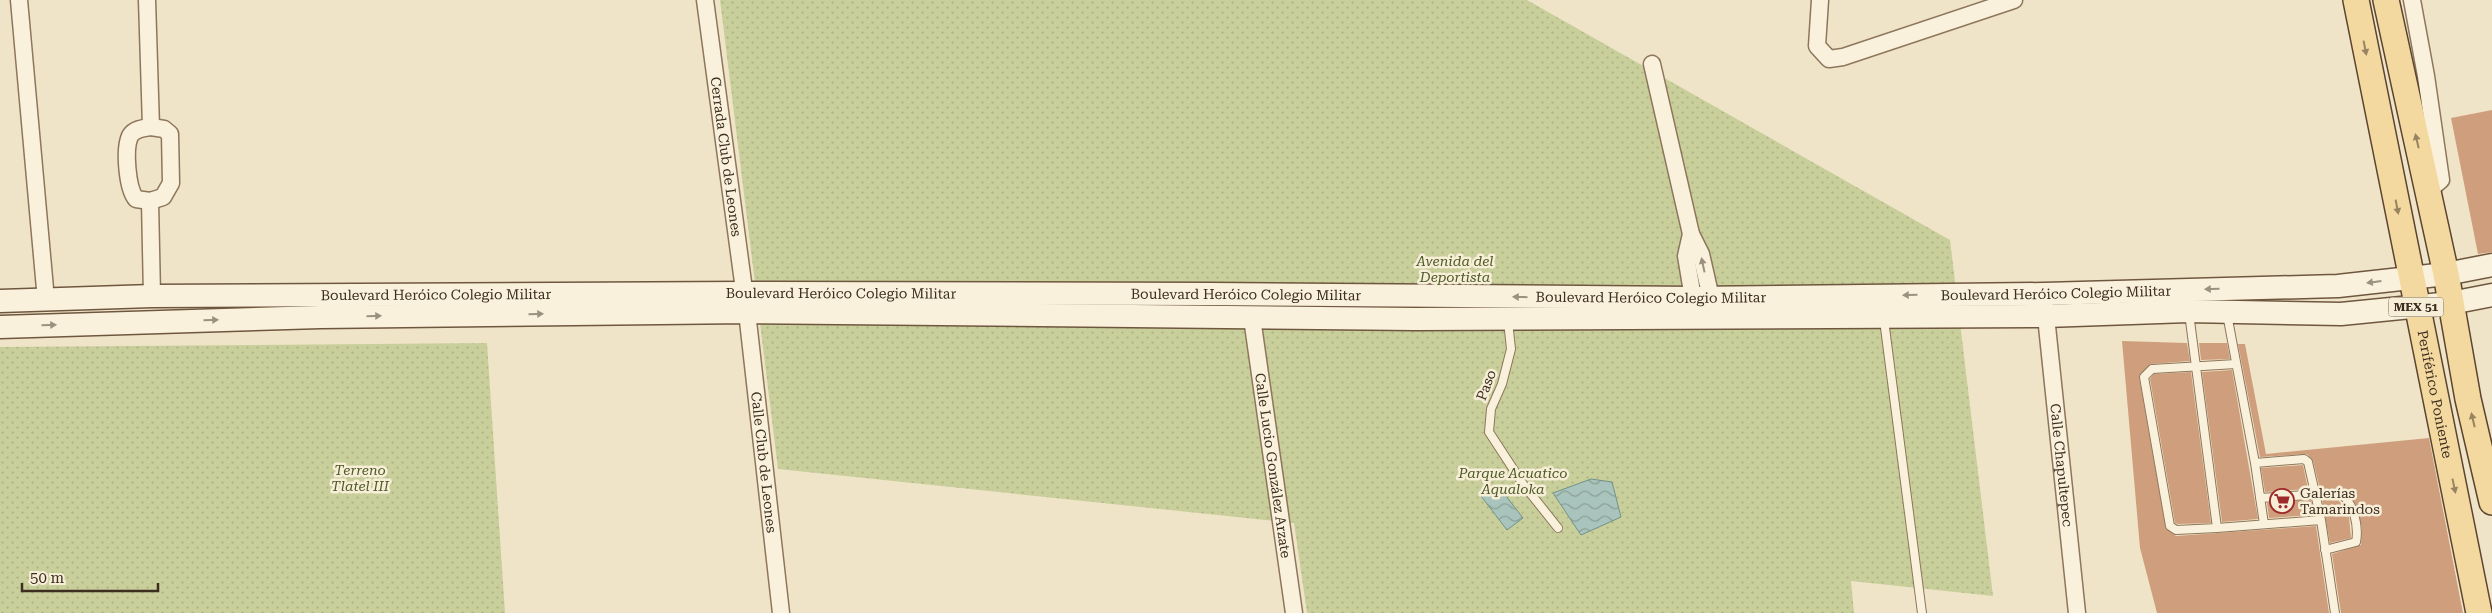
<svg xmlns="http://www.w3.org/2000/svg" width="2492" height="613" viewBox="0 0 2492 613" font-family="'Roboto Serif',serif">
<defs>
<pattern id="park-dots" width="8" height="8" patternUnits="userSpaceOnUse" patternTransform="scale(1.25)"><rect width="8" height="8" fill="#c9cf9b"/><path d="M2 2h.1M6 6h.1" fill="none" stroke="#aeb285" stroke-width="1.8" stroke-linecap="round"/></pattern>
<pattern id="water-waves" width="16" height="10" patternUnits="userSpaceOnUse" patternTransform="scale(1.25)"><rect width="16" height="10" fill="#a9c4bc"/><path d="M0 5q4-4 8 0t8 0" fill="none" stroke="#8ba098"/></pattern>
</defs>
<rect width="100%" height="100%" fill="#f0e4c8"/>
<path fill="url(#park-dots)" d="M720,0H1527L1950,240L1993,596L1851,581L1854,613H1307L1294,523L778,469Z
M487,343L505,613H0V347Z"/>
<path fill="url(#water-waves)" stroke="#6f938a" d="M1591,479L1612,482L1621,517L1581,535L1553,493Z
M1499,487L1523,518L1507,530L1481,496Z"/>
<path fill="#cf9f7d" d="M2492,110V252L2478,254L2451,118Z
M2122,341L2187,343L2190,361L2151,364L2139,376L2166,529L2176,536L2316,526L2329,613H2157L2140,548Z
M2199,343H2227L2230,359L2201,360Z
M2238,344H2245L2266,454L2429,438L2463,613H2341L2332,554L2361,545L2362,528L2357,507L2349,494L2342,488L2320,489L2313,461L2307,454L2260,457Z
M2232,370L2258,519L2222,522L2202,372Z
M2191,372L2211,523L2178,524L2175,523L2150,379L2154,374Z
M2303,465L2308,489L2265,492L2261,468Z
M2338,499L2349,517L2351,538L2330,543L2322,500Z
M2311,500L2314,515L2269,518L2267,503Z"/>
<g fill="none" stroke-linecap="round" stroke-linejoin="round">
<defs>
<path id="service" d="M2189,313L2217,528L2321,520L2335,613
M2227,314L2255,463L2264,524
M1884,320L1922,613
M1508,321L1511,349L1502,384L1491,409L1489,432L1523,484L1558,528
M2255,463L2304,459L2308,462L2321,520
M2260,498L2340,493C2354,503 2359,526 2356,542L2325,550
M2217,528L2176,530L2170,526L2144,377L2152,369L2236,364"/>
<g id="minor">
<path d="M19,0L46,300"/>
<path d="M147,0L151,127"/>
<path id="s1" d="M705,0L747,312L781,613"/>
<path d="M1820,0L1817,46L1829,59L1843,57L2014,0"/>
<path d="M2412,0L2426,76L2441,180L2428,191"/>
<path d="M1652,64L1691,234L1701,254L1711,298"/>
<path d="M151,127L164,129L170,134L171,183L163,197L150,201L136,199C127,188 124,149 130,136C134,129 143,128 151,127Z"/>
<path d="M150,201L152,296"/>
<path d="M1691,234L1686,256L1693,298"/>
<path id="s2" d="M2045,307L2077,613"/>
<path id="s3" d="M1252,318L1294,613"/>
</g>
<g id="secondary">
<path id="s4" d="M0,301L152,296L744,293L1209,294L1693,298L2044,294L2338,286L2446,274L2492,265"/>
<path d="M0,327L320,317L747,312L1415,319L2046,316L2188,311L2341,314L2451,303L2492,295"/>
</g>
<g id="primary">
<path id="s5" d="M2356,0L2479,613"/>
<path d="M2386,0L2446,274L2468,399L2492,502"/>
</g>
</defs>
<use href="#service" stroke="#8d765c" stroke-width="10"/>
<use href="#minor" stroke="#8d765c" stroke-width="19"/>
<use href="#secondary" stroke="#6f573f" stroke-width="25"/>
<use href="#primary" stroke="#5b4430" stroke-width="28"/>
<use href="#service" stroke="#faf1dc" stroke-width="8"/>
<use href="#minor" stroke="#faf1dc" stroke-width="16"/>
<use href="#secondary" stroke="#faf1dc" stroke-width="22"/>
<use href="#primary" stroke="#f3d9a0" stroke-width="25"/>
</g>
<defs><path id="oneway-solid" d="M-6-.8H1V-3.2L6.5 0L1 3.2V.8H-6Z" transform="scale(1.25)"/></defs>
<g fill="#988460">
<use href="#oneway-solid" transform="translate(2365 48) rotate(79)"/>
<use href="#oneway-solid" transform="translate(2417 141) rotate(-103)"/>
<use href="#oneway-solid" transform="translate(2397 207) rotate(79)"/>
<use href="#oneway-solid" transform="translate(2473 420) rotate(-103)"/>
<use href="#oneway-solid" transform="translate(2454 486) rotate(78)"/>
</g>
<g fill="#9c907e">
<use href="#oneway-solid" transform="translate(1703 265) rotate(-102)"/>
<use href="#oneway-solid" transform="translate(2374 282) rotate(173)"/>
<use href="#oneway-solid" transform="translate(2212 289) rotate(178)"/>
<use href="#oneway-solid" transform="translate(1910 295) rotate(179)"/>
<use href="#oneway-solid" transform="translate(1520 297) rotate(-179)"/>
<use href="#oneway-solid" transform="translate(536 314) rotate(-1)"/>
<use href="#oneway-solid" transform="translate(374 316) rotate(-1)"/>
<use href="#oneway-solid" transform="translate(211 320) rotate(-2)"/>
<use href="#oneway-solid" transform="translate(49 325) rotate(-2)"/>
</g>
<defs>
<symbol id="supermarket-ring" viewBox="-11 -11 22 22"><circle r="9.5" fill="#f7eed8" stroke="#9e2a2b" stroke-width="1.5"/><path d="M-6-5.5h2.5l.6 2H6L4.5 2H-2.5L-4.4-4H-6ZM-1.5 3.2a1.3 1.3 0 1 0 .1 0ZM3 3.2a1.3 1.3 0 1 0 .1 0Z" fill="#9e2a2b"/></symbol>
</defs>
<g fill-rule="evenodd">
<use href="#supermarket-ring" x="2268" y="487" width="28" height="28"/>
</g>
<g text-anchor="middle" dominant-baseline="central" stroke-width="5" stroke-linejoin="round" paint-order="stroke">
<rect fill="#f7eed8" stroke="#756857" stroke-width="1" x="2388.5" y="297.5" width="55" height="19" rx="4"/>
<g font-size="12" font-weight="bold" fill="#3d2e20">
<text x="2416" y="307">MEX 51</text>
</g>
<g font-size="14" fill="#3d2e20" stroke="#f7eed8">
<text stroke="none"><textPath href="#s1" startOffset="158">Cerrada Club de Leones</textPath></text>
<text stroke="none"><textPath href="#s4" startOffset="2056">Boulevard Heróico Colegio Militar</textPath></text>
<text stroke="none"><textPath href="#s4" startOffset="841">Boulevard Heróico Colegio Militar</textPath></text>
<text stroke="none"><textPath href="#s4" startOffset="1246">Boulevard Heróico Colegio Militar</textPath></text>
<text stroke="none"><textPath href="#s4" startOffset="436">Boulevard Heróico Colegio Militar</textPath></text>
<text stroke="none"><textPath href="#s4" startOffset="1651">Boulevard Heróico Colegio Militar</textPath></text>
<text transform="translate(1486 385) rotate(-69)">Paso</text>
<text stroke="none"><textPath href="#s5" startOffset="402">Periférico Poniente</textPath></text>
<text stroke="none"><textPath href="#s1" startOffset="466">Calle Club de Leones</textPath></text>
<text stroke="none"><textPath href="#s3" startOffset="149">Calle Lucio González Arzate</textPath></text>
<text stroke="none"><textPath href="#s2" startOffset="159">Calle Chapultepec</textPath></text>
</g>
<g font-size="14" font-style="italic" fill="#4d5a26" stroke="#f7eed8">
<text x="1455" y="261">Avenida del<tspan x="1455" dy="16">Deportista</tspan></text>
<text x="360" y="470">Terreno<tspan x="360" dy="16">Tlatel III</tspan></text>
<text x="1513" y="473">Parque Acuatico<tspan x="1513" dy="16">Aqualoka</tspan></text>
</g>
<g font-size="14" fill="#3d2e20" stroke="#f7eed8" text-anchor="start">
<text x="2300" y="493">Galerías<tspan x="2300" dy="16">Tamarindos</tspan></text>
</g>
</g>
<path d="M22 583v8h136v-8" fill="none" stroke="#3d2e20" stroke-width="2.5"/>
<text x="30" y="583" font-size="15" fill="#3d2e20" stroke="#f7eed8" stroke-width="4" paint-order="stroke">50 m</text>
</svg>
